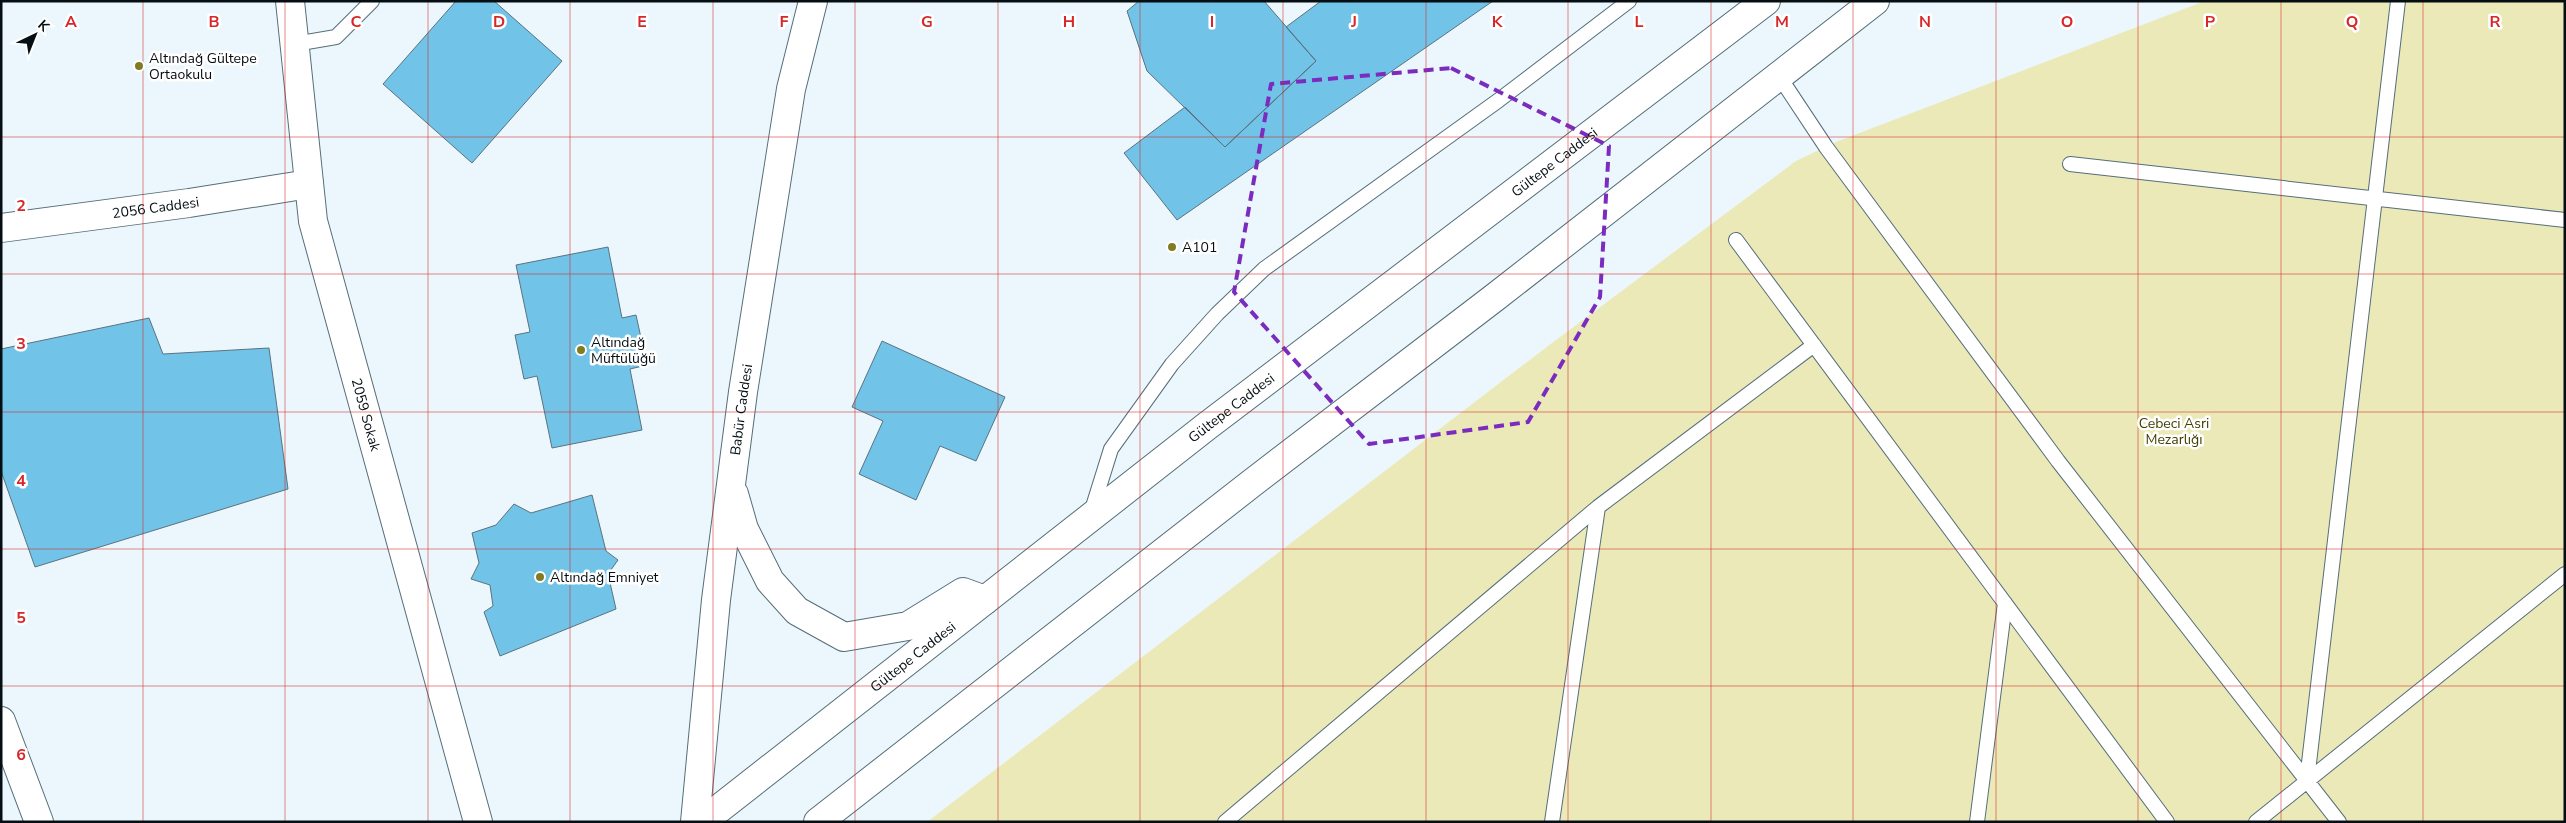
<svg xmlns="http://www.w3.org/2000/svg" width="2566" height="823" viewBox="0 0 2566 823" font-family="'Nunito Sans',sans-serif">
<rect width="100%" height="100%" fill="#ecf7fd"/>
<path fill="#ebe9b7" d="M2205,1H2565V822H927L1548,346L1796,161L1836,142Z"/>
<path fill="#71c3e7" stroke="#5a737f" d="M456,1H494L562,61L472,163L383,84Z
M1139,1H1264L1316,61L1225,147L1147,71L1127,11Z
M1321,1H1493L1177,220L1124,153L1185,107L1225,147L1316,61L1286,27Z
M608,247L622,318L636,315L647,365L630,369L642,430L552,448L537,376L524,379L515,335L530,332L516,265Z
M149,318L163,354L269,348L288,489L35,567L1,471V349Z
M882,341L1005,397L976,461L940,446L916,500L859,474L883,421L852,407Z
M592,495L606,551L618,560L608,574L616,609L500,656L484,612L493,606L490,585L471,579L479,563L472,533L496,525L514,504L531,513Z"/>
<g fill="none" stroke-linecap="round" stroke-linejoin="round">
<defs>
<path id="service" d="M295,44L336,37L372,1
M1779,76L1826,147L2058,461L2339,822
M2070,164L2565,220
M1736,240L2167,822
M1091,513L1111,449L1172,364L1217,314L1264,269L1499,100L1629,1
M2307,780L2398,1
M1225,822L1598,507L1814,345
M1552,822L1598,507
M1977,822L2005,603
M2256,822L2565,574"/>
<g id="minor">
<path id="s1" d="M290,1L313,221L478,822"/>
<path id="s2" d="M1,228L189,203L309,184"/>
<path d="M1,721L39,822"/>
</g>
<g id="secondary">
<path d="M734,494L744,529L770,581L797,611L844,637L908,626L963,592L985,600"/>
<path id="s3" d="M695,822L716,600L743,392L791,89L813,1"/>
<path id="s4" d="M702,822L1207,426L1766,1"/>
<path d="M818,822L1252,483L1494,298L1875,1"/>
</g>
</defs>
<use href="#service" stroke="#556e79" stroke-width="16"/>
<use href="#minor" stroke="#556e79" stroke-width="30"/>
<use href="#secondary" stroke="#556e79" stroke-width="30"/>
<use href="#service" stroke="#fff" stroke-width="14"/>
<use href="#minor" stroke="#fff" stroke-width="28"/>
<use href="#secondary" stroke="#fff" stroke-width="28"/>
</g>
<path fill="none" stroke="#7b2cbf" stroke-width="4" stroke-dasharray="10 6" stroke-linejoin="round" d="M1451,68L1609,146L1600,297L1528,422L1369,444L1234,292L1271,84Z"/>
<path fill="none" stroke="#d62828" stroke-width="1" stroke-opacity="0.55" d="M143,1V822M285,1V822M428,1V822M570,1V822M713,1V822M855,1V822M998,1V822M1140,1V822M1283,1V822M1426,1V822M1568,1V822M1711,1V822M1853,1V822M1996,1V822M2138,1V822M2281,1V822M2423,1V822M1,137H2565M1,274H2565M1,412H2565M1,549H2565M1,686H2565"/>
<g fill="#817b21" stroke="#fff" stroke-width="2">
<circle cx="139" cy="66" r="5"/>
<circle cx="1172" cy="247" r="5"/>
<circle cx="581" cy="350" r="5"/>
<circle cx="540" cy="577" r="5"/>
</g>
<g text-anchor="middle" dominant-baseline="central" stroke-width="5" stroke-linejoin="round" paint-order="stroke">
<g font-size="14" fill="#050e12" stroke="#fff" text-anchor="start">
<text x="149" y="58">Altındağ Gültepe<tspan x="149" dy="16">Ortaokulu</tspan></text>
<text x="1182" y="247">A101</text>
<text x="591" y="342">Altındağ<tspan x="591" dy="16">Müftülüğü</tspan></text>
<text x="550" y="577">Altındağ Emniyet</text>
</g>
<g font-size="14" fill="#050e12" stroke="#fff">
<text stroke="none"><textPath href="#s4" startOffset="1078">Gültepe Caddesi</textPath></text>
<text stroke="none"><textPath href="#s2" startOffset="156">2056 Caddesi</textPath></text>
<text stroke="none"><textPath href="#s4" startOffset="672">Gültepe Caddesi</textPath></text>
<text stroke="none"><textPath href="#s3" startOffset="415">Babür Caddesi</textPath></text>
<text stroke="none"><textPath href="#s1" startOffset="422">2059 Sokak</textPath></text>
<text stroke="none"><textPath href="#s4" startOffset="268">Gültepe Caddesi</textPath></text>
</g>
<g font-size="14" fill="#444004" stroke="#fff">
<text x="2174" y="423">Cebeci Asri<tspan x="2174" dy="16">Mezarlığı</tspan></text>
</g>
</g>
<g font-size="16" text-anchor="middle" font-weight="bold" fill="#d62828" stroke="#fff" stroke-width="5" stroke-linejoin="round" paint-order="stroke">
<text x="71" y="27">A</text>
<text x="214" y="27">B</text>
<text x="356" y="27">C</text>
<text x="499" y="27">D</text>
<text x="642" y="27">E</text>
<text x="784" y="27">F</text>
<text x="927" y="27">G</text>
<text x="1069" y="27">H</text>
<text x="1212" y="27">I</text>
<text x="1354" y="27">J</text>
<text x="1497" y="27">K</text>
<text x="1639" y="27">L</text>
<text x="1782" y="27">M</text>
<text x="1925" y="27">N</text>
<text x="2067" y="27">O</text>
<text x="2210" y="27">P</text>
<text x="2352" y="27">Q</text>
<text x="2495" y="27">R</text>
<text x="21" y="211">2</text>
<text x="21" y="349">3</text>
<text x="21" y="486">4</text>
<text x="21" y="623">5</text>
<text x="21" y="760">6</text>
</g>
<rect width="2566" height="823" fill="none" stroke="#050e12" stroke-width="5"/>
<g transform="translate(35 35) rotate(43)" stroke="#ffffff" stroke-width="4" paint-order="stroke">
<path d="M0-4L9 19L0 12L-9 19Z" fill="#050e12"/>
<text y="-8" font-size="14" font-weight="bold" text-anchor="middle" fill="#050e12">K</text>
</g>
</svg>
